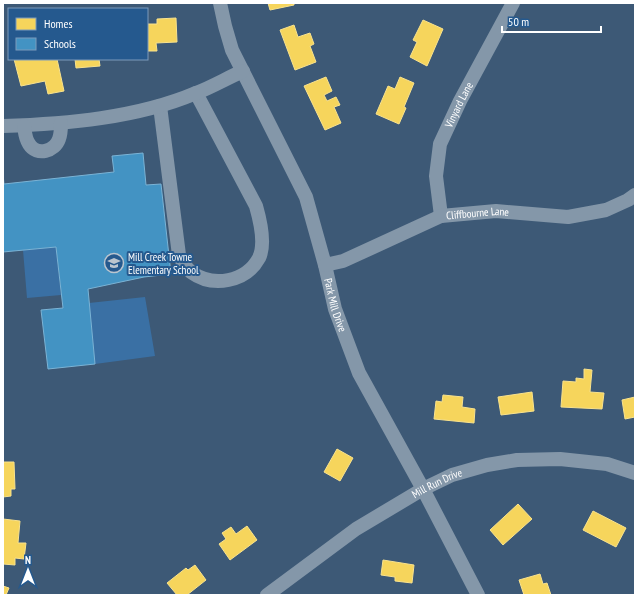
<svg xmlns="http://www.w3.org/2000/svg" width="638" height="598" viewBox="0 0 638 598" font-family="'PT Sans Narrow',sans-serif">
<rect width="100%" height="100%" fill="#3d5976"/>
<path fill="#3a70a4" d="M56,247L61,295L27,298L23,250Z
M145,297L155,356L95,364L89,303Z"/>
<path fill="#f6d55c" stroke="#f9e28d" d="M268,3H294V5L270,10Z
M176,18L177,42L156,43L157,51H147V24H157V19Z
M423,20L443,29L427,66L410,57L417,42L413,40Z
M294,25L298,37L310,33L314,44L310,46L316,62L295,70L280,30Z
M14,59H57L64,91L48,94L45,81L21,86Z
M75,59H99L100,66L76,68Z
M326,77L332,91L324,95L327,101L336,97L340,105L334,107L341,123L325,130L304,86Z
M400,77L414,83L404,107L406,108L399,124L376,114L388,86L395,89Z
M584,369L592,370L590,392L604,393L602,409L561,407L563,381L576,382V378L584,379Z
M532,392L534,411L501,415L498,397Z
M443,395L463,397L462,407L475,409L474,423L434,419L436,401L442,402Z
M635,397V417L625,419L622,400Z
M337,449L353,458L340,481L324,472Z
M3,462H14L15,489H11V496L3,497Z
M518,504L532,519L503,545L490,530Z
M593,511L626,528L616,547L583,530Z
M3,519L20,521L18,543H26L24,559L15,558V565L3,564Z
M247,526L257,540L230,560L219,544L226,539L222,533L231,527L236,534Z
M383,560L414,565L412,583L395,581V577L381,575Z
M195,565L206,580L187,595H177L167,583L186,568L188,570Z
M540,574L543,584L547,583L551,595H524L519,580Z
M3,586L9,588L6,595H3Z"/>
<path fill="#4393c3" stroke="#7bb3d5" d="M143,153L146,185L161,184L171,274L144,277L88,289L95,364L48,369L41,310L63,308L56,247L3,252V174L4,184L114,172L112,156Z"/>
<g fill="none" stroke-linecap="round" stroke-linejoin="round">
<g stroke="#8497a9" stroke-width="14">
<path id="s1" d="M220,3L225,26L232,50L306,197L325,265L335,309L359,373L423,489L478,595"/>
<path d="M160,106L179,255C182,261 186,268 191,272C213,288 246,282 259,258C266,244 260,220 256,206L196,93"/>
<path d="M3,126C66,124 137,118 196,93C212,87 227,78 243,71"/>
<path d="M24,126C25,132 25,138 29,144C37,157 55,151 59,139C61,134 61,128 61,123"/>
<path id="s2" d="M441,216L436,176L440,144L460,101L513,3"/>
<path id="s3" d="M325,265L343,261L441,216L496,211L568,217L606,210L628,200L635,195"/>
<path id="s4" d="M267,595L356,529L423,489L452,475L487,465L517,460L560,459L607,464L635,473"/>
</g>
</g>
<defs>
<symbol id="school-ring" viewBox="-11 -11 22 22"><circle r="9.5" fill="#25598e" stroke="#bbc5cf" stroke-width="1.5"/><path d="M0-5L7-2L0 1L-7-2ZM-4 1L0 2.5L4 1V4Q0 6-4 4Z" fill="#bbc5cf"/></symbol>
</defs>
<g fill-rule="evenodd">
<use href="#school-ring" x="103" y="252" width="22" height="22"/>
</g>
<g text-anchor="middle" dominant-baseline="central" stroke-width="4" stroke-linejoin="round" paint-order="stroke">
<g font-size="11" fill="#fff" stroke="#25598e">
<text stroke="none"><textPath href="#s2" startOffset="116">Vinyard Lane</textPath></text>
<text stroke="none"><textPath href="#s3" startOffset="163">Cliffbourne Lane</textPath></text>
<text stroke="none"><textPath href="#s1" startOffset="325">Park Mill Drive</textPath></text>
<text stroke="none"><textPath href="#s4" startOffset="204">Mill Run Drive</textPath></text>
</g>
<g font-size="11" fill="#fff" stroke="#25598e" text-anchor="start">
<text x="128" y="257">Mill Creek Towne<tspan x="128" dy="13">Elementary School</tspan></text>
</g>
</g>
<rect width="638" height="598" fill="none" stroke="#ffffff" stroke-width="8"/>
<rect x="8" y="8" width="140" height="52" fill="#25598e" stroke="#7c9bbb"/>
<rect x="16" y="18" width="20" height="12" fill="#f6d55c" stroke="#7c9bbb"/>
<text x="44" y="28" font-size="12" fill="#ffffff">Homes</text>
<rect x="16" y="38" width="20" height="12" fill="#4393c3" stroke="#7c9bbb"/>
<text x="44" y="48" font-size="12" fill="#ffffff">Schools</text>
<g transform="translate(28 570)" stroke="#25598e" stroke-width="3" paint-order="stroke">
<path d="M0-3L7 15L0 10L-7 15Z" fill="#ffffff"/>
<text y="-6" font-size="11" font-weight="bold" text-anchor="middle" fill="#ffffff">N</text>
</g>
<path d="M502 26v6h99v-6" fill="none" stroke="#ffffff" stroke-width="2"/>
<text x="508" y="26" font-size="12" fill="#ffffff" stroke="#25598e" stroke-width="3" paint-order="stroke">50 m</text>
</svg>
